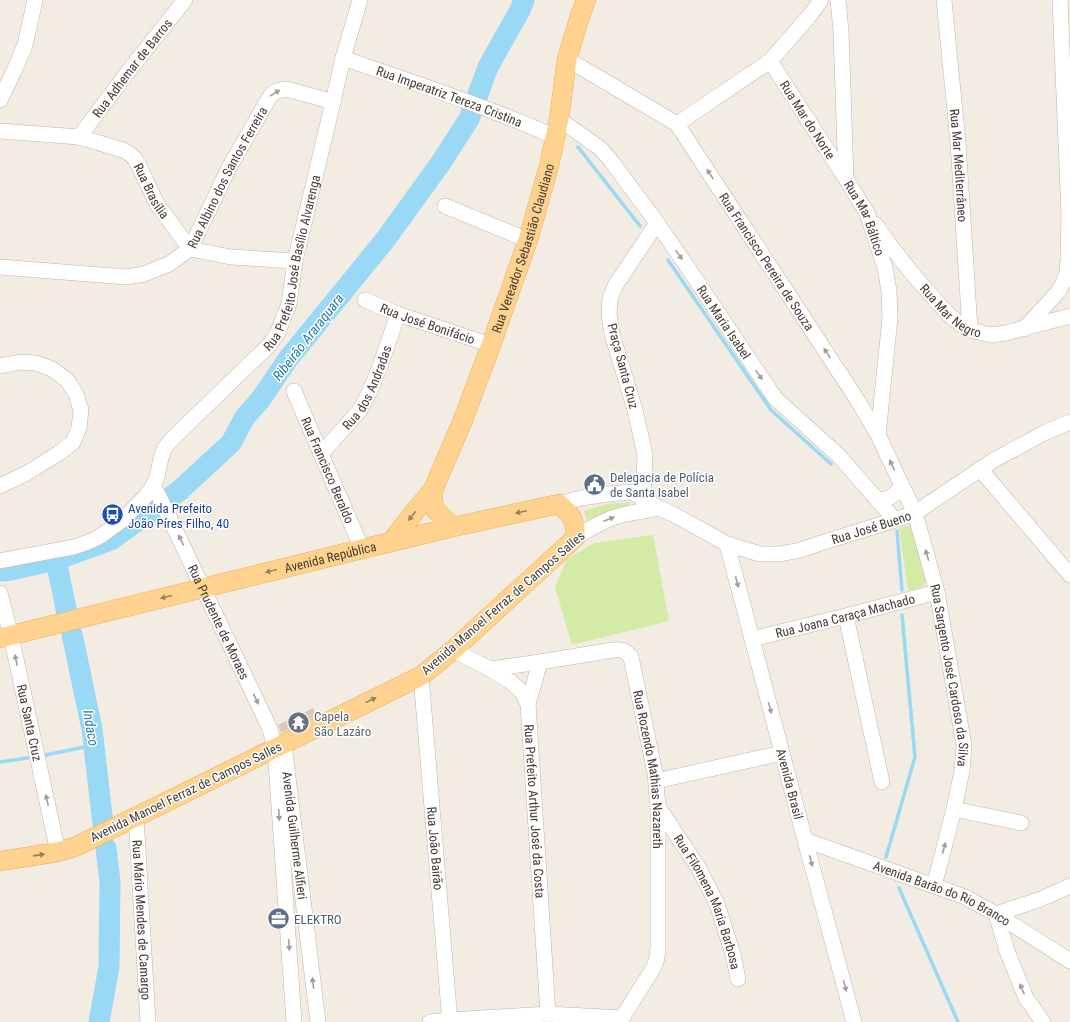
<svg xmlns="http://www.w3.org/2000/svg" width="1070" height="1022" viewBox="0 0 1070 1022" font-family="'Roboto Condensed',sans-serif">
<rect width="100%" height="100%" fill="#f3ece3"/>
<path fill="#d4eba8" d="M632,502L625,508L586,520L584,511L607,504Z
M914,525L927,577C925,588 918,590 908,590L899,528Z
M653,535L669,621L572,645L555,587L567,559L594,543Z"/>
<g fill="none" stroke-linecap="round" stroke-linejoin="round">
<path stroke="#99d9f5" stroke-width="3.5" d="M578,147L640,226
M668,260L771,410L831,464
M897,531L902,590
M41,756L94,745
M0,762L34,757
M886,857L915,757L902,615
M899,888L958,1022"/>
<path stroke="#99d9f5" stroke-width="21" d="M56,560L67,614
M0,571H6L56,560L111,540L179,491L231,443L245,417L261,399L288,359L385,240L440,164L469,119L488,67L520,10L524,0
M72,634L92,729L103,824
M99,1022L109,967L110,882L106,848"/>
</g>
<path fill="#d8c9ba" d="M313,708L316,716L281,733L278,725Z"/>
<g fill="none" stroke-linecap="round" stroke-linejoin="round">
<defs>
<g id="minor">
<path d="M838,0L841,31L846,179"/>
<path id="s1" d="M944,0L958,142L970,330"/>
<path id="s2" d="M343,58C414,83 486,106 555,137"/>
<path id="s3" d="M567,59L677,124L858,401L878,435L915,513L937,592L964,745L962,771L954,809L934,886"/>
<path id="s4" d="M770,61L846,179L867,213L885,268L889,291L890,318L878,435"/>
<path d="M0,100L14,71L25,45L35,0"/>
<path id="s5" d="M559,119L601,149L612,162L657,223L684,262L775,398L838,455L895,520"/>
<path d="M677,124L770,61L811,14L821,0"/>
<path id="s6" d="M0,131L79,137L123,150L130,154L135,159L140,168L157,204L190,249L231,257L295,261"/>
<path id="s7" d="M79,137L131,68L185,0"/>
<path d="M445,206L528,240"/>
<path id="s8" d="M876,225L893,249L915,277L948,314L960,324L970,330L991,335L1006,333L1070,316"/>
<path id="s9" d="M0,267L126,277L144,274L169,264L190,249L230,166L269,98C274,91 279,90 287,89L333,102"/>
<path id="s10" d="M365,300L398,314L491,345"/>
<path d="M1024,329L1058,292L1063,283L1067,272L1068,260L1069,214L1060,0"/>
<path d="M0,366L21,362L36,363L52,369L67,380L76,394L81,410L79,428L73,442L59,453L27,473L0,486"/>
<path id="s11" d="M294,391L362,549"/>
<path id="s12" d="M321,454L360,410L369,393L379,369L398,314"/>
<path d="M980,469L1070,575"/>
<path id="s13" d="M153,486L159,496L270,729L275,748L294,1022"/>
<path d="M877,499C890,501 893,495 902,487"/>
<path id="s14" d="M559,504L581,498L608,494L631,492L643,498L659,508L673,514L727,544L760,554H780L800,550L821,543L895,520L915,513L994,460L1044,433L1070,422"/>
<path d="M644,511L643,498L645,455L635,410L612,334L609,314L610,299L615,286L657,223"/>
<path d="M575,538C591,528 607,518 626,514C635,512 645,511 654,509"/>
<path id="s15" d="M727,544L805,840L854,1022"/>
<path id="s16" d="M0,561L74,547L91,541L102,535L120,522L145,497L153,486L157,477L161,458L164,449L172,439L259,355L270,344L277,334L289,304L295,261L333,102L343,58L360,0"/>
<path id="s17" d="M0,593L11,636L58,852"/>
<path d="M846,616L882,782"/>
<path id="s18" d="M752,639L846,616L937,592"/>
<path id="s19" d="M453,650L490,669L511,682L522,692L528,704L548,1014"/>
<path id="s20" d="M490,669L540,662L613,650C621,649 625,650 631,657L655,773L658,807V946L657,958L654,967L622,1018"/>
<path id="s21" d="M421,676L450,1022"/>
<path d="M528,704L540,662"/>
<path id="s22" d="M284,745L318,1022"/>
<path d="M656,781L782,753"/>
<path id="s23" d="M658,807L698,867L717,904L733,954L738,979"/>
<path d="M954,809L1021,823"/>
<path id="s24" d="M136,817L148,1022"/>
<path id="s25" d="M805,840L965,897L996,914L1070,961"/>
<path d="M430,1022L449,1020L548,1014L622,1018"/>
<path d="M1043,1022L1026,998L1007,951L996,914L1041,899L1070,886"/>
</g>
<g id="major">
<path d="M433,490V503L436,511L453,527"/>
<path id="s26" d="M391,542L416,510L433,490L463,420L491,345L528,240L549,166L559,119L567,59L580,16L586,0"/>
<path id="s27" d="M0,638L362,549L453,527L559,504C572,515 576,521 575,538L453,650L421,676L77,846L58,852L0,861"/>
</g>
</defs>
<use href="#minor" stroke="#c2b6a8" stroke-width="16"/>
<use href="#major" stroke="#ecb057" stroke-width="20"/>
<use href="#minor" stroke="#fff" stroke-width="15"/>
<use href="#major" stroke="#ffd38f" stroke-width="19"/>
</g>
<defs><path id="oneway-solid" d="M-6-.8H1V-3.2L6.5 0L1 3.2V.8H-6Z"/></defs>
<g fill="#a29e99">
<use href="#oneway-solid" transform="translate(275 93) rotate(-32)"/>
<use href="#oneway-solid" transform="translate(710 174) rotate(-123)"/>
<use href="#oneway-solid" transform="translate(679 255) rotate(55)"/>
<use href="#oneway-solid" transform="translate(827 353) rotate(-123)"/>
<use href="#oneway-solid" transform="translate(759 375) rotate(55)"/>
<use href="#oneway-solid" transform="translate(892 465) rotate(-115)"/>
<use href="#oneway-solid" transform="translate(609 519) rotate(-21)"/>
<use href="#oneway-solid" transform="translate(181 540) rotate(-115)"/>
<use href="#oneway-solid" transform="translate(927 555) rotate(-106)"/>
<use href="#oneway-solid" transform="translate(737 582) rotate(75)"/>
<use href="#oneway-solid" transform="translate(16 660) rotate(-102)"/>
<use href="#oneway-solid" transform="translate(256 699) rotate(65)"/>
<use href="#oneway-solid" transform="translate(770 708) rotate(75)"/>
<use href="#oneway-solid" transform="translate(47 800) rotate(-102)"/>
<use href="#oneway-solid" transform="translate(279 815) rotate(86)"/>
<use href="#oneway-solid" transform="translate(944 848) rotate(-75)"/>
<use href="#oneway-solid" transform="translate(811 861) rotate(75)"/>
<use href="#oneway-solid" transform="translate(289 945) rotate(86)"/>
<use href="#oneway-solid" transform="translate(313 983) rotate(-97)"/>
<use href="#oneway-solid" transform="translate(845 986) rotate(75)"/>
<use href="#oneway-solid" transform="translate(1022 989) rotate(-113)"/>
</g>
<g fill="#99805c">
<use href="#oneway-solid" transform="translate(521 512) rotate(168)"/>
<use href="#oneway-solid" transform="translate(412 516) rotate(128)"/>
<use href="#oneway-solid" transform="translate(271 571) rotate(166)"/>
<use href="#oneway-solid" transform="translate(166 597) rotate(166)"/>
<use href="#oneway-solid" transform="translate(371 700) rotate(-26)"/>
<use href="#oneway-solid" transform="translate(39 855) rotate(-8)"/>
</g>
<defs>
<symbol id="civic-disc" viewBox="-11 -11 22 22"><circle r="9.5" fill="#5c6f8a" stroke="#fff"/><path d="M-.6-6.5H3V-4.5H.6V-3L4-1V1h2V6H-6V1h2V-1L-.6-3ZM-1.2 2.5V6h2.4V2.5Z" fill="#fff"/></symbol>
<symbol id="bus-disc" viewBox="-11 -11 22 22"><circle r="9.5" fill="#1a4fb4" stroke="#fff"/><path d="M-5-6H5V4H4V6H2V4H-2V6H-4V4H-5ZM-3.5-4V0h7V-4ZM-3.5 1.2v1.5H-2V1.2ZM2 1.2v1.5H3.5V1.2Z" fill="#fff"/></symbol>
<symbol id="temple-disc" viewBox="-11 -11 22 22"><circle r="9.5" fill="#6b7280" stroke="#fff"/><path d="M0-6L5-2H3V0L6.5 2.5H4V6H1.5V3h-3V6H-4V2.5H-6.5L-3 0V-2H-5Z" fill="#fff"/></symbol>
<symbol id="office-disc" viewBox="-11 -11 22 22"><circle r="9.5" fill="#5c6f8a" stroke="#fff"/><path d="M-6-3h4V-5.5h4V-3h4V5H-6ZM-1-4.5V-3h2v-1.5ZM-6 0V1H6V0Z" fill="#fff"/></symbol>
</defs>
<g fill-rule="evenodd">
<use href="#civic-disc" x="582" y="472" width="25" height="25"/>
<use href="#bus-disc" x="100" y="502" width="25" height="25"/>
<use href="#temple-disc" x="286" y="710" width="25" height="25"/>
<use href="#office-disc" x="266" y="906" width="25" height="25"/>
</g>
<g text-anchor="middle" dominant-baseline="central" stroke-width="3" stroke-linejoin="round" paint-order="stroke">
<g font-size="13" fill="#453c33" stroke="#fff">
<text stroke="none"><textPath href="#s7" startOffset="87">Rua Adhemar de Barros</textPath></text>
<text stroke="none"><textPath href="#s2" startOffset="113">Rua Imperatriz Tereza Cristina</textPath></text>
<text stroke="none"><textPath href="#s4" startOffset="70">Rua Mar do Norte</textPath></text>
<text stroke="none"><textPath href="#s1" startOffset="166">Rua Mar Mediterrâneo</textPath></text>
<text stroke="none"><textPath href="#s9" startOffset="278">Rua Albino dos Santos Ferreira</textPath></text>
<text stroke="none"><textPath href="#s6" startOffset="176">Rua Brasília</textPath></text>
<text stroke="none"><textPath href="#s4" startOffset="184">Rua Mar Báltico</textPath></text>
<text stroke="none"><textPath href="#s26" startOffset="325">Rua Vereador Sebastião Claudiano</textPath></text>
<text stroke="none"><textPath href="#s16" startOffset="450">Rua Prefeito José Basílio Alvarenga</textPath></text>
<text stroke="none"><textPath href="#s3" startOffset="292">Rua Francisco Pereira de Souza</textPath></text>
<text stroke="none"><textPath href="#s8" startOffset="115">Rua Mar Negro</textPath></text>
<text stroke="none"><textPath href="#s5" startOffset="264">Rua Maria Isabel</textPath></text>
<text stroke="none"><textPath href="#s10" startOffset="67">Rua José Bonifácio</textPath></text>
<text transform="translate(623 366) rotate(75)">Praça Santa Cruz</text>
<text stroke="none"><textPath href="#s12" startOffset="82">Rua dos Andradas</textPath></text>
<text stroke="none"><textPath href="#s11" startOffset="86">Rua Francisco Beraldo</textPath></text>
<text stroke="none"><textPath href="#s14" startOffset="332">Rua José Bueno</textPath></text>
<text stroke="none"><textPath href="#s27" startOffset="340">Avenida República</textPath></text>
<text transform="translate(503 603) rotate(-41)">Avenida Manoel Ferraz de Campos Salles</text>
<text stroke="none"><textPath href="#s18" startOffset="96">Rua Joana Caraça Machado</textPath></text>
<text stroke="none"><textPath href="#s13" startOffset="151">Rua Prudente de Moraes</textPath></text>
<text stroke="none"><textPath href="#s3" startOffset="751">Rua Sargento José Cardoso da Silva</textPath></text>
<text stroke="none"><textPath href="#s17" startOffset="133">Rua Santa Cruz</textPath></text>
<text stroke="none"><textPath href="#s20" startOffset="259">Rua Rozendo Mathias Nazareth</textPath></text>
<text stroke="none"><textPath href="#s15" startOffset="248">Avenida Brasil</textPath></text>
<text transform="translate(186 792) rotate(-26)">Avenida Manoel Ferraz de Campos Salles</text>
<text stroke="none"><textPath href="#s19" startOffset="202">Rua Prefeito Arthur José da Costa</textPath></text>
<text stroke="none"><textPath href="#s22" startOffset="91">Avenida Guilherme Alfieri</textPath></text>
<text stroke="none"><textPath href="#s21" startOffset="173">Rua João Bairão</textPath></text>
<text stroke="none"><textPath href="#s25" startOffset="147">Avenida Barão do Rio Branco</textPath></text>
<text stroke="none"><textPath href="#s23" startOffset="108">Rua Filomena Maria Barbosa</textPath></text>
<text stroke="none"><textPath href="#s24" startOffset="103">Rua Mário Mendes de Camargo</textPath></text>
</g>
<g font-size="13" fill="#4e5e75" stroke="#fff" text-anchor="start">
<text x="610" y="477">Delegacia de Polícia<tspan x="610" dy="15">de Santa Isabel</tspan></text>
<text x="294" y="919">ELEKTRO</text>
</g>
<g font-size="13" fill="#164399" stroke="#fff" text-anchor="start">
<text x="128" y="508">Avenida Prefeito<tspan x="128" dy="15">João Píres Filho, 40</tspan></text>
</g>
<g font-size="13" fill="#5b616d" stroke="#fff" text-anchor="start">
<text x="314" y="716">Capela<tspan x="314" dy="15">São Lazáro</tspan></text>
</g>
<g font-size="14" font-style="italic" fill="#237da7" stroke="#fff">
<text transform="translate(308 337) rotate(-52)">Ribeirão Araraquara</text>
<text transform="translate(91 728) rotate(80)">Indaco</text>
</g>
</g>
</svg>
